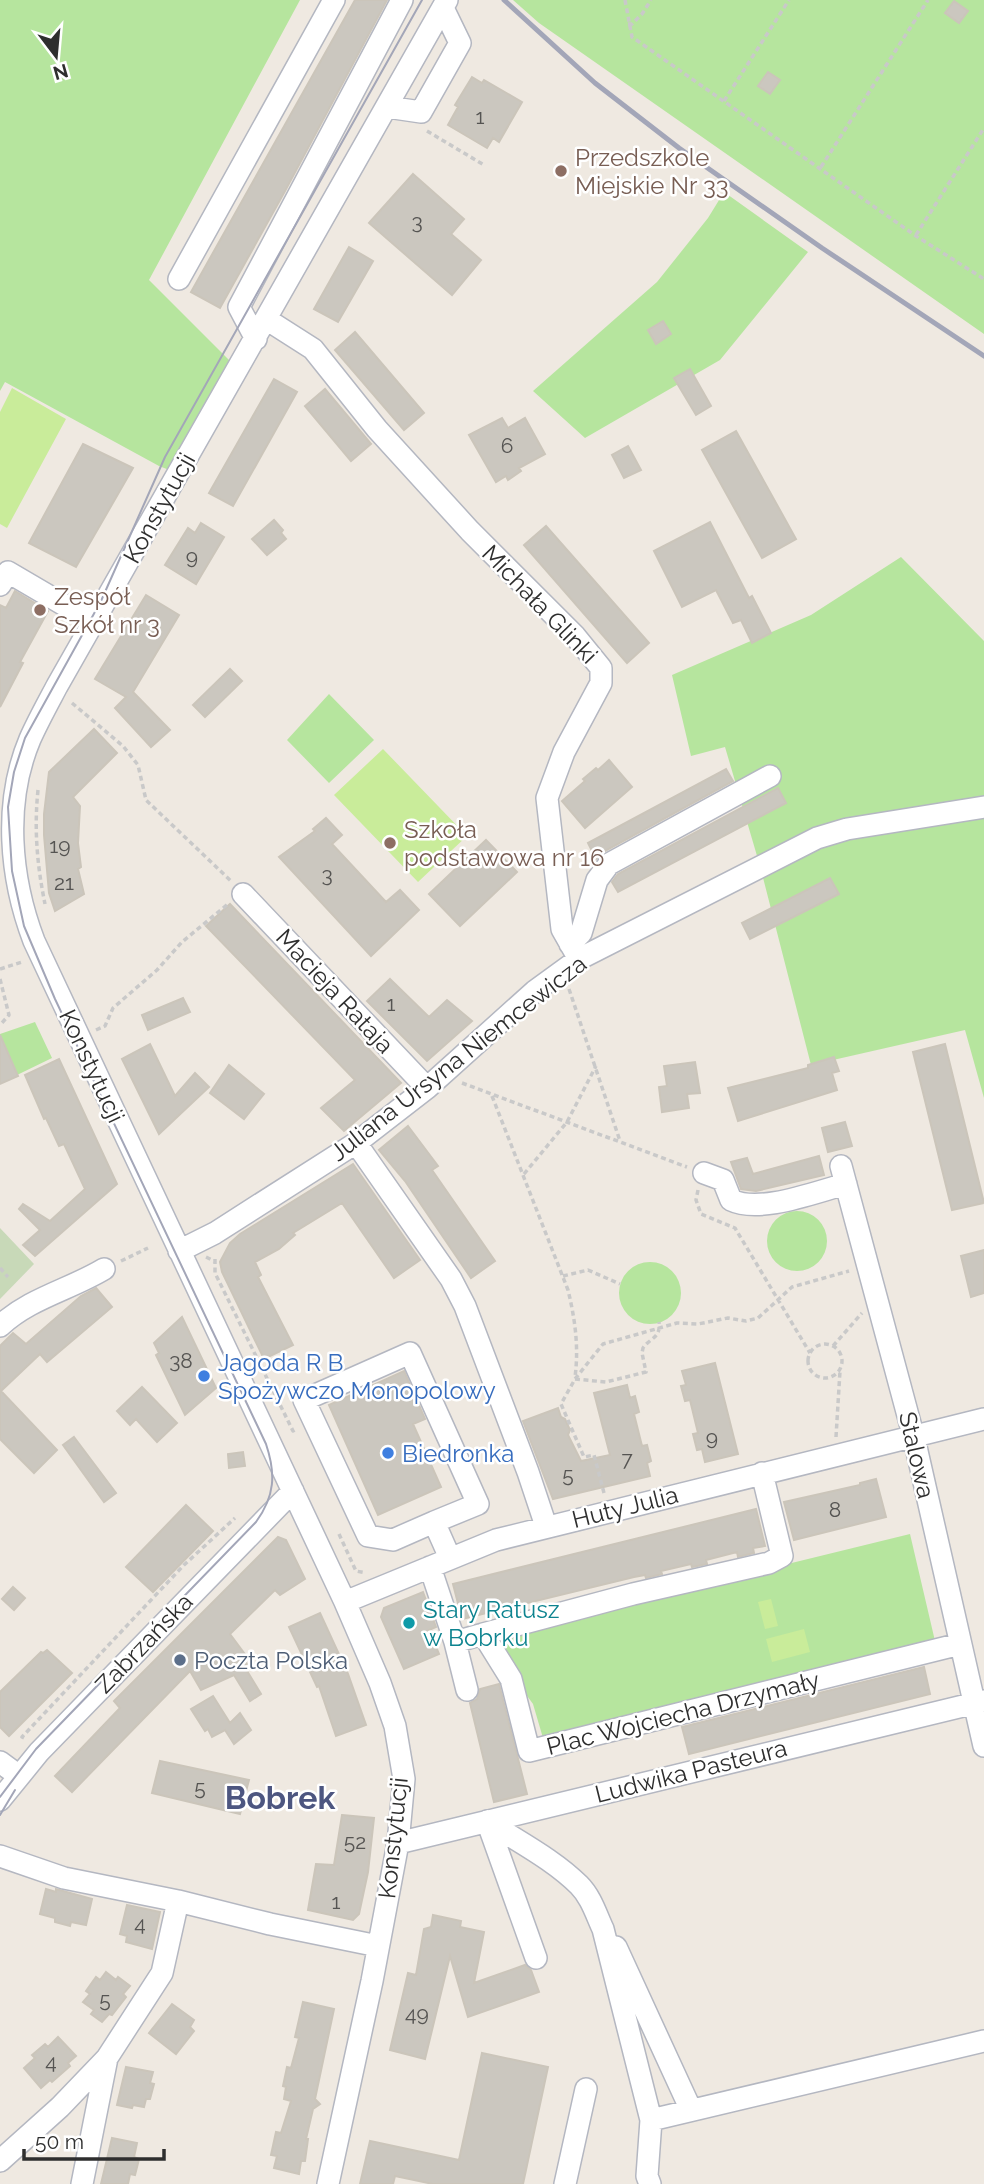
<svg xmlns="http://www.w3.org/2000/svg" width="984" height="2184" viewBox="0 0 984 2184" font-family="Raleway,sans-serif">
<rect width="100%" height="100%" fill="#efe9e1"/>
<path fill="#b6e59e" d="M0,0H300L149,280L234,365L177,473L159,466L5,382L0,391Z
M513,0H984V334L539,23Z
M724,192L808,252L720,360L585,438L533,391L657,282L708,218Z
M901,557L984,641V1098L965,1030L811,1065L760,866L725,747L691,756L672,675L811,615Z
M329,694L374,740L329,783L287,740Z
M35,1022L52,1058L17,1075L0,1048V1034Z
M767 1241a30 30 0 1 1 60 0a30 30 0 1 1-60 0Z
M619 1293a31 31 0 1 1 62 0a31 31 0 1 1-62 0Z
M910,1534L935,1641L543,1738L533,1704L512,1675L499,1635Z"/>
<path fill="#c8d9b8" d="M0,1228L34,1264L0,1299Z"/>
<path fill="#c9ec9a" d="M12,388L66,419L7,528L0,524V412Z
M383,749L467,836L418,882L334,795Z
M771,1599L778,1626L765,1629L758,1602Z
M804,1629L810,1652L772,1662L766,1639Z"/>
<path fill="#cbc7bf" stroke="#cbc5ba" stroke-width="2" d="M355,0H387L285,191L220,308L191,292Z
M954,1L968,11L959,23L945,13Z
M768,72L780,80L770,94L758,86Z
M472,77L482,83L484,80L522,102L499,142L493,138L487,148L448,125L458,107L455,105Z
M413,174L464,219L451,234L481,260L452,295L369,223Z
M349,247L373,261L338,322L314,309Z
M663,321L671,334L656,344L648,330Z
M355,332L424,413L404,430L335,350Z
M690,369L711,406L696,415L674,378Z
M274,379L297,392L233,506L209,493Z
M325,389L371,444L351,461L305,406Z
M502,418L508,428L525,418L545,454L519,468L521,471L508,480L506,476L496,482L469,435Z
M736,431L796,539L762,558L702,450Z
M83,444L133,468L76,567L29,543Z
M628,446L641,470L624,478L612,455Z
M274,520L283,530L281,533L286,539L267,555L252,539Z
M710,522L749,598L752,596L771,633L752,643L741,620L733,623L716,590L682,607L654,551Z
M201,523L224,537L196,584L165,565L188,528L195,533Z
M546,526L649,643L627,663L524,545Z
M15,591L48,611L20,662L23,663L0,707V605L6,608Z
M146,595L179,615L133,692L170,730L151,747L115,708L126,697L95,679Z
M230,669L242,681L205,717L193,705Z
M94,729L117,753L73,797L80,806L78,843L81,867L78,869L84,894L55,911L49,893L44,835V814L49,772Z
M609,760L632,787L585,828L562,801L585,781L583,779L596,768L598,770Z
M726,769L733,781L603,852L596,859L588,843Z
M778,788L786,803L618,892L612,882L618,874Z
M326,818L342,835L332,844L386,902L400,890L419,910L371,956L279,857L315,831L313,829Z
M486,840L517,872L460,926L429,894Z
M830,878L839,894L750,939L742,923Z
M230,904L401,1083L344,1131L321,1108L355,1080L206,926Z
M390,979L429,1017L447,1000L472,1021L427,1061L367,1001Z
M183,998L190,1012L148,1030L142,1015Z
M0,1035L18,1076L0,1084Z
M150,1044L175,1096L195,1073L209,1087L159,1134L122,1059Z
M945,1044L984,1203L952,1210L913,1052Z
M834,1057L839,1071L832,1073L837,1090L738,1121L728,1088L808,1068V1065Z
M59,1059L117,1184L35,1256L23,1245L40,1230L19,1209L23,1204L50,1221L85,1189L64,1144L59,1146L46,1118L44,1119L25,1075Z
M695,1062L700,1093L687,1094L689,1108L662,1112L659,1087L667,1086L664,1066Z
M229,1065L264,1094L244,1119L210,1093Z
M845,1122L852,1146L828,1152L822,1128Z
M408,1126L438,1166L432,1170L495,1261L471,1278L405,1181L379,1150Z
M819,1156L824,1175L756,1191L741,1189L731,1162L747,1158L753,1174Z
M353,1164L420,1260L394,1278L342,1203L293,1233L295,1235L279,1249L255,1262L261,1275L258,1277L293,1345L264,1359L222,1272L220,1262L230,1243L240,1234Z
M984,1250V1293L971,1297L961,1256Z
M96,1288L112,1307L47,1362L40,1354L1,1391L57,1450L34,1473L0,1439V1346L13,1333L26,1344L81,1296Z
M182,1317L216,1388L185,1415L156,1355L159,1353L154,1343Z
M715,1363L738,1454L705,1462L702,1449L697,1450L693,1434L698,1433L690,1400L685,1401L681,1386L686,1385L682,1371Z
M404,1371L425,1419L413,1424L441,1487L378,1515L329,1405Z
M627,1385L630,1398L635,1396L639,1412L634,1414L642,1446L647,1445L651,1461L647,1463L650,1476L553,1499L523,1421L558,1408L561,1417L565,1419L570,1430L568,1435L581,1461L610,1455L594,1393Z
M142,1387L177,1423L157,1442L136,1419L130,1425L117,1411Z
M74,1437L116,1493L104,1502L63,1445Z
M243,1452L245,1466L229,1468L228,1454Z
M876,1479L886,1517L794,1540L784,1502L860,1485V1483Z
M186,1505L213,1531L153,1592L126,1567Z
M756,1509L765,1546L753,1548L754,1553L738,1557L737,1552L706,1560L707,1564L692,1567L691,1564L661,1571L662,1574L646,1578L645,1575L634,1577L462,1619L453,1584Z
M278,1537L286,1540L305,1579L280,1595L275,1590L230,1634L247,1657L244,1659L247,1664L244,1666L261,1694L250,1701L234,1675L201,1690L190,1671L72,1792L55,1776L120,1708L114,1701Z
M13,1587L25,1598L14,1610L2,1599Z
M423,1592L436,1627L429,1630L439,1654L404,1669L381,1617L384,1608Z
M320,1613L348,1674L366,1725L336,1736L319,1686L317,1687L289,1627Z
M47,1650L72,1673L9,1736L0,1727V1692L41,1652L43,1653Z
M924,1667L930,1694L689,1754L682,1727Z
M499,1684L527,1794L494,1802L470,1703L477,1699L480,1689Z
M213,1696L230,1723L240,1713L251,1730L234,1744L225,1730L212,1737L208,1729L205,1731L191,1709Z
M160,1761L249,1780L240,1814L152,1793Z
M342,1815L374,1818L368,1872L359,1914L353,1920L308,1910L316,1864L334,1865Z
M46,1889L56,1892V1889L92,1899L86,1925L71,1922L70,1926L55,1922V1918L40,1914Z
M127,1905L160,1912L152,1949L126,1942L127,1936L120,1934Z
M433,1915L461,1921L460,1927L484,1932L474,1983L525,1965L531,1970L539,1992L468,2017L450,1956L425,2059L390,2050L408,1973L416,1975L424,1929L431,1927Z
M106,1972L116,1980L118,1977L130,1986L123,1994L126,1997L112,2015L109,2014L102,2022L91,2014L94,2010L83,2002L90,1994L86,1991L96,1977L100,1980Z
M303,2002L334,2009L315,2099L320,2104L313,2109L306,2139H308L305,2161H301L299,2174L274,2168L277,2156L271,2155L276,2132L281,2133L291,2101L284,2099L286,2087L283,2086L287,2067L291,2068L299,2038L295,2037Z
M172,2004L194,2020L190,2027L194,2031L176,2054L149,2033Z
M58,2037L76,2056L68,2063L70,2066L52,2082L50,2080L41,2088L24,2068L35,2058L32,2055L45,2044L48,2047Z
M482,2053L548,2067L523,2184H433L395,2176L393,2184H360L370,2141L459,2160Z
M126,2067L153,2072L150,2083L154,2084L150,2099H146L144,2107L133,2105L132,2108L117,2105Z
M112,2138L137,2143L134,2157L139,2159L135,2175L130,2174L128,2184H101Z"/>
<g fill="none" stroke-linecap="round" stroke-linejoin="round">
<defs>
<path id="minor" d="M387,107L421,112L460,43L443,8
M179,279L334,0
M266,319L313,349L377,429L470,531L575,636L601,668V683L564,752L547,798L562,929L579,959
M256,339L239,307L402,0
M0,585L8,572L95,623
M243,894L427,1088
M570,944L581,933L597,880L609,864L770,776
M356,1143L451,1279L465,1306L528,1472L546,1526
M841,1166L914,1438L984,1746
M704,1173L723,1180L731,1200C760,1214 815,1192 846,1184
M179,1251L215,1233L356,1143L427,1088L535,991L579,959L817,838L847,829L984,807
M0,1326C30,1298 69,1290 104,1269
M762,1473L782,1556L769,1563L633,1594L483,1634L511,1679L529,1751L960,1644
M434,1522L478,1504L410,1353L304,1400L368,1536L393,1540L434,1522L450,1558
M430,1567L455,1642L483,1634
M345,1602L496,1540L984,1419
M455,1642L467,1690
M0,1762L19,1776
M0,1800L39,1752L293,1491
M487,1821C517,1841 553,1859 579,1885C591,1897 596,1914 603,1929L651,2120L984,2041
M487,1821L536,1958
M398,1843L984,1701
M0,1856L64,1878L178,1901L270,1924L378,1946
M616,1947L691,2110
M0,2161L60,2107L107,2058L162,1973L178,1901
M82,2184L107,2058
M328,2184L372,1981L398,1843L404,1779L395,1726L380,1683L345,1602L34,941C10,878 3,803 30,739C38,721 48,703 57,686L447,0
M565,2184L586,2089
M650,2184L647,2176L651,2120"/>
</defs>
<use href="#minor" stroke="#b4b7c1" stroke-width="24"/>
<path stroke="#c9c9c9" stroke-width="3.5" stroke-dasharray="5 3.5" stroke-linecap="butt" d="M625,0L632,37L916,236L984,279
M628,24H632L642,14L651,0
M724,101L789,0
M427,131L484,165
M821,167L928,0
M916,235L984,128
M72,703L123,746L138,765L146,800L231,881
M38,790C34,829 37,865 45,904
M0,969L22,962
M0,979L9,1015L0,1025
M569,989L620,1141
M96,1030L105,1026L113,1008L157,970L182,942L228,904
M462,1083L687,1167
M492,1096L568,1290C575,1319 579,1347 575,1377
M524,1174L567,1122L596,1066
M698,1190L696,1200L701,1214L735,1228L810,1353
M206,1257L214,1261
M215,1259V1273L293,1431L297,1429
M121,1261L148,1248
M0,1268L8,1277
M563,1276L588,1270L620,1284
M808 1361a17 17 0 1 1 34 0a17 17 0 1 1-34 0Z
M833,1346L862,1313
M575,1379L606,1382L646,1372L642,1353L643,1348C651,1337 661,1338 659,1322
M836,1437L840,1371
M604,1493L594,1455L584,1457L561,1404L575,1379L603,1344L677,1323L698,1324L728,1318L746,1321L758,1318L792,1287L849,1271
M339,1534L356,1571L366,1573
M24,1738L22,1737L184,1565L235,1518"/>
<use href="#minor" stroke="#fff" stroke-width="21"/>
<path stroke="#a3a6b8" stroke-width="2" d="M0,1797L36,1749L256,1522C275,1496 276,1474 266,1444L55,999L24,926L12,871L8,807L14,772L25,738L101,601L165,457L422,0
M0,1815L15,1790"/>
<path stroke="#a3a6b8" stroke-width="5" d="M504,0L595,83L679,148L822,248L984,356"/>
</g>
<g fill="#8d6e63" stroke="#fff" stroke-width="2.5">
<circle cx="561" cy="171" r="7"/>
<circle cx="40" cy="610" r="7"/>
<circle cx="390" cy="843" r="7"/>
</g>
<g fill="#3f7fe0" stroke="#fff" stroke-width="2.5">
<circle cx="204" cy="1376" r="7"/>
<circle cx="388" cy="1453" r="7"/>
</g>
<circle fill="#0f9aa8" stroke="#fff" stroke-width="2.5" cx="409" cy="1623" r="7"/>
<circle fill="#5c6f8a" stroke="#fff" stroke-width="2.5" cx="180" cy="1660" r="7"/>
<g text-anchor="middle" dominant-baseline="central" stroke-width="5" stroke-linejoin="round" paint-order="stroke">
<g font-size="21" fill="#555452">
<text x="480" y="116">1</text>
<text x="417" y="221">3</text>
<text x="507" y="445">6</text>
<text x="192" y="556">9</text>
<text x="60" y="845">19</text>
<text x="327" y="874">3</text>
<text x="64" y="882">21</text>
<text x="391" y="1003">1</text>
<text x="181" y="1360">38</text>
<text x="712" y="1437">9</text>
<text x="627" y="1458">7</text>
<text x="568" y="1474">5</text>
<text x="835" y="1509">8</text>
<text x="200" y="1787">5</text>
<text x="355" y="1841">52</text>
<text x="336" y="1901">1</text>
<text x="140" y="1923">4</text>
<text x="105" y="1999">5</text>
<text x="417" y="2013">49</text>
<text x="51" y="2061">4</text>
</g>
<g font-size="24" fill="#785e54" stroke="#fff" text-anchor="start">
<text x="575" y="157">Przedszkole<tspan x="575" dy="28">Miejskie Nr 33</tspan></text>
<text x="54" y="596">Zespół<tspan x="54" dy="28">Szkół nr 3</tspan></text>
<text x="404" y="829">Szkoła<tspan x="404" dy="28">podstawowa nr 16</tspan></text>
</g>
<g font-size="24" fill="#2e2e2e" stroke="#fff">
<text transform="translate(159 508) rotate(-61)">Konstytucji</text>
<text transform="translate(540 604) rotate(46)">Michała Glinki</text>
<text transform="translate(335 991) rotate(47)">Macieja Rataja</text>
<text transform="translate(458 1058) rotate(-38)">Juliana Ursyna Niemcewicza</text>
<text transform="translate(92 1066) rotate(65)">Konstytucji</text>
<text transform="translate(917 1455) rotate(77)">Stalowa</text>
<text transform="translate(625 1507) rotate(-14)">Huty Julia</text>
<text transform="translate(144 1643) rotate(-46)">Zabrzańska</text>
<text transform="translate(683 1713) rotate(-14)">Plac Wojciecha Drzymały</text>
<text transform="translate(691 1771) rotate(-14)">Ludwika Pasteura</text>
<text transform="translate(393 1838) rotate(-84)">Konstytucji</text>
</g>
<g font-size="24" fill="#366cbe" stroke="#fff" text-anchor="start">
<text x="218" y="1362">Jagoda R B<tspan x="218" dy="28">Spożywczo Monopolowy</tspan></text>
<text x="402" y="1453">Biedronka</text>
</g>
<g font-size="24" fill="#0d838f" stroke="#fff" text-anchor="start">
<text x="423" y="1609">Stary Ratusz<tspan x="423" dy="28">w Bobrku</tspan></text>
</g>
<g font-size="24" fill="#4e5e75" stroke="#fff" text-anchor="start">
<text x="194" y="1660">Poczta Polska</text>
</g>
<g font-size="32" font-weight="bold" fill="#4d5680" stroke="#fff">
<text x="280" y="1797">Bobrek</text>
</g>
</g>
<g transform="translate(56 56) rotate(164)" stroke="#ffffff" stroke-width="5" paint-order="stroke">
<path d="M0-5L12 26L0 18L-12 26Z" fill="#2e2e2e"/>
<text y="-10" font-size="19" font-weight="bold" text-anchor="middle" fill="#2e2e2e">N</text>
</g>
<path d="M24 2149v10h140v-10" fill="none" stroke="#2e2e2e" stroke-width="3.5"/>
<text x="35" y="2149" font-size="21" fill="#2e2e2e" stroke="#ffffff" stroke-width="5" paint-order="stroke">50 m</text>
</svg>
